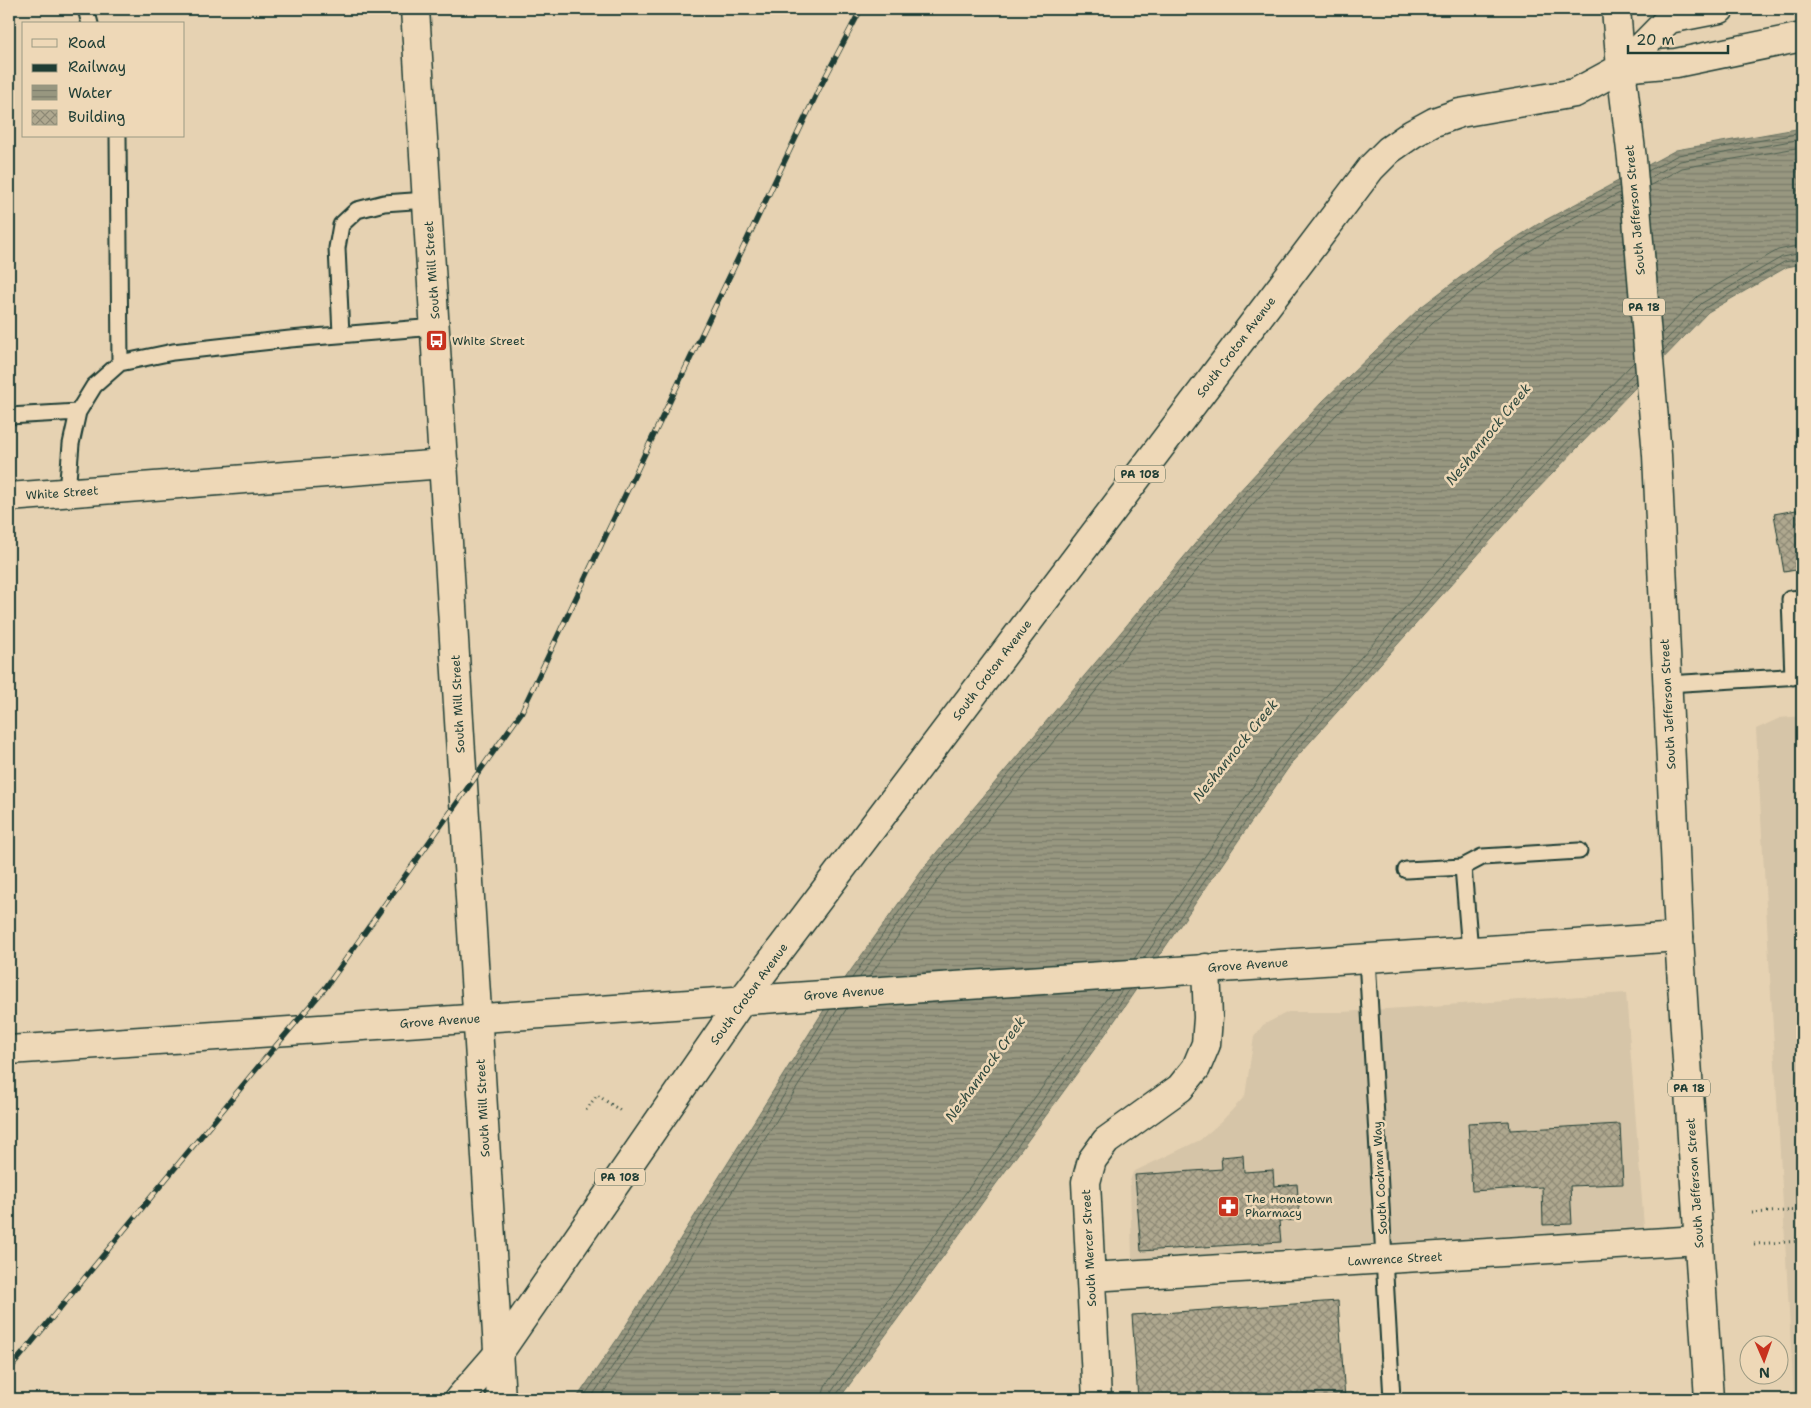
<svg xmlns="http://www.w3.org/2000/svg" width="1811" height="1408" viewBox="0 0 1811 1408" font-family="'Shantell Sans',sans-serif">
<defs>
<pattern id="water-rules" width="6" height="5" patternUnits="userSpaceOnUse" patternTransform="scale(1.25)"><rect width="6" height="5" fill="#989780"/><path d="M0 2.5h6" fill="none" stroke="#7b7c6a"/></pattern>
<pattern id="building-cross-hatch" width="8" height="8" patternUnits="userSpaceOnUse" patternTransform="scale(1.25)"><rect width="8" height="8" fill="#afa88f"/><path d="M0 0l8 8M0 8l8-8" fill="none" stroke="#8e8a76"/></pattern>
</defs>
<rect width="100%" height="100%" fill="#e6d2b2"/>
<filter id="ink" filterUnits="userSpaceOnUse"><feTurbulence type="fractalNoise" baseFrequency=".02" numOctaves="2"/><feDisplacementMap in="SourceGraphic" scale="10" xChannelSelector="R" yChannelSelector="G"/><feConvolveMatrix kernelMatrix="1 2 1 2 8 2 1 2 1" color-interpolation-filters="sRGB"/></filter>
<g filter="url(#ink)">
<path fill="#d6c5a8" d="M1802,716V1399H1794L1756,729L1780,718Z
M1626,993L1644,1227L1132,1259L1130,1181L1133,1172L1200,1140L1221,1122L1245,1096L1254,1037L1263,1025L1288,1012H1342Z"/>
<path fill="url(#water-rules)" stroke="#687362" d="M1802,128V264L1787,267L1708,312L1526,501L1293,761L1104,1036L839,1399H576L618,1338L834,994L926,865L1235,496L1323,401L1421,307L1495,251L1540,223L1676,150Z"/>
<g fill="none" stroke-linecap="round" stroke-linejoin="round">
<path stroke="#4f6152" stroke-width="1" d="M1648,171L1678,155L1802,133
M1649,178L1680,161L1802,139
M1649,186L1682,168L1802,147
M1662,333L1698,296L1778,250L1802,245
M1663,343L1702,303L1782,257L1802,253
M1663,351L1705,308L1784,262L1802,259
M1144,958L1284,754L1518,493L1635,372
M1152,958L1289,758L1522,497L1636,380
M1134,959L1278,750L1512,488L1634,362
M860,977L935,872L1244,503L1331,409L1429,315L1502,260L1546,232L1620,193
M869,977L941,876L1249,508L1337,414L1434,321L1506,266L1549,239L1621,201
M852,978L930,868L1239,499L1327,404L1425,311L1498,255L1542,227L1619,186
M582,1399L623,1340L830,1009
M590,1399L628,1344L838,1009
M599,1399L634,1348L847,1008
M822,1399L825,1386L1113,990
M829,1399L832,1391L1122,990
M835,1399L837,1394L1100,1033L1130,989"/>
</g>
<path fill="url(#building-cross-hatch)" stroke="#1f3d34" d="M1802,509V569L1784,572L1774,514Z
M1509,1121L1510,1130L1620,1124L1623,1184L1570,1186L1572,1224L1543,1225L1542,1187L1472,1191L1468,1123Z
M1243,1155L1244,1172L1273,1170L1274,1186L1297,1184L1300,1220L1279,1221L1281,1242L1141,1251L1135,1175L1222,1169L1221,1157Z
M1338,1301L1345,1399H1138L1132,1315Z"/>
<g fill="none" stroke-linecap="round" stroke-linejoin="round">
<defs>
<path id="service" d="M86,9L90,24
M118,136L120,363
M341,334L337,248L341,225L357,210L384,203L427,200
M9,416L78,412
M67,492L71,444L78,412L94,386L120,363L173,352L290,339L435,327
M1793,677L1790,599L1802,598
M1667,684L1802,676
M1406,870L1463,867
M1470,951L1463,867L1482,857L1579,851
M1367,958L1392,1399"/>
<path id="minor" d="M9,497L444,464
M1091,1277L1699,1240
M1097,1399L1086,1182L1092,1160L1106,1141L1180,1088L1196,1068L1206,1044L1208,1018L1206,968"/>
<path id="tertiary" d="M415,9L501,1399"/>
<path id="secondary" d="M1621,68L1676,63L1802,37
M1621,68L1669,19L1720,9
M9,1050L1679,937"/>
<path id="primary" d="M1616,9L1621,68L1632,159L1657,455L1679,937L1709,1399
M459,1399L498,1354L743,999L1371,168L1389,150L1412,134L1434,122L1460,113L1575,93L1621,68"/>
</defs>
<use href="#service" stroke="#1f3d34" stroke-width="19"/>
<use href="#minor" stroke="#1f3d34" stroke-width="31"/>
<use href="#tertiary" stroke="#1f3d34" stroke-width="31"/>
<use href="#secondary" stroke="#1f3d34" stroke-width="31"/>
<use href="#primary" stroke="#1f3d34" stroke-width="31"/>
<path stroke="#1f3d34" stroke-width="3" stroke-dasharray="1 4" stroke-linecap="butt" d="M586,1110L597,1095L621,1111
M1752,1213L1802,1210
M1754,1244L1802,1241"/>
<use href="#service" stroke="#eed8b7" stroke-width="15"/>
<use href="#minor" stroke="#eed8b7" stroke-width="28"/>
<use href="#tertiary" stroke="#eed8b7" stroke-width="28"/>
<use href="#secondary" stroke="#eed8b7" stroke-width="28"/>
<use href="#primary" stroke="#eed8b7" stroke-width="28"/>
<defs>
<path id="rail" d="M9,1370L258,1067L326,987L521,713L818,91L861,9"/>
</defs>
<use href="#rail" stroke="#1f3d34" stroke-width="5.5"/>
<use href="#rail" stroke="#eed8b7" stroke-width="4" stroke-dasharray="11" stroke-linecap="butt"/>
</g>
</g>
<defs>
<symbol id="bus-square" viewBox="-11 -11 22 22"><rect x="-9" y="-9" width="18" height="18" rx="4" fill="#c8321e" stroke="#eed8b7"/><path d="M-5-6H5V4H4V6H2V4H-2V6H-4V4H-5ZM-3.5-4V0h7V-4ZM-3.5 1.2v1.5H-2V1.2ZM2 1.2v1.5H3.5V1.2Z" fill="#fff"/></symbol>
<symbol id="pharmacy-square" viewBox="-11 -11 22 22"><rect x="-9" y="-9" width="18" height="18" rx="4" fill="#c8321e" stroke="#eed8b7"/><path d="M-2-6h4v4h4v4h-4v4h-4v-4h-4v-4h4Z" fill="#fff"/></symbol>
</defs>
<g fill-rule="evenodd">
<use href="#bus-square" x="424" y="328" width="25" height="25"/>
<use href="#pharmacy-square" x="1216" y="1194" width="25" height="25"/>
</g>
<g text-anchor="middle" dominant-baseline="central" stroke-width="5" stroke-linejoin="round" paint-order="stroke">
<g fill="#eed8b7" stroke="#5d6c5b" stroke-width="1">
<rect x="1623" y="298.5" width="42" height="17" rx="4"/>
<rect x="1115" y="465.5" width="50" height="17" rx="4"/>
<rect x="1668" y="1079.5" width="42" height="17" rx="4"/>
<rect x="595" y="1168.5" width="50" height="17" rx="4"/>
</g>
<g font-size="11" font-weight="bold" fill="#1f3d34">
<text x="1644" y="307">PA 18</text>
<text x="1140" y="474">PA 108</text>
<text x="1689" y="1088">PA 18</text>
<text x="620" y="1177">PA 108</text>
</g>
<g font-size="12" fill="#1f3d34" stroke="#eed8b7">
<text transform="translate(1635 210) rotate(-95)">South Jefferson Street</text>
<text transform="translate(432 270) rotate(-94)">South Mill Street</text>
<text transform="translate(1236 347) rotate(-53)">South Croton Avenue</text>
<text transform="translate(62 493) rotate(-4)">White Street</text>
<text transform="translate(992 670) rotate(-53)">South Croton Avenue</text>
<text transform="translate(458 704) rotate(-93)">South Mill Street</text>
<text transform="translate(1668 704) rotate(-93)">South Jefferson Street</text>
<text transform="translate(1248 965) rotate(-4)">Grove Avenue</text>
<text transform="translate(844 993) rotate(-4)">Grove Avenue</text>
<text transform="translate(749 994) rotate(-54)">South Croton Avenue</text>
<text transform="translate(440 1021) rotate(-4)">Grove Avenue</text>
<text transform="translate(483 1108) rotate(-93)">South Mill Street</text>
<text transform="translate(1380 1178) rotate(-93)">South Cochran Way</text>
<text transform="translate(1695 1183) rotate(-94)">South Jefferson Street</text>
<text transform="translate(1089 1248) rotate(-93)">South Mercer Street</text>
<text transform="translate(1395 1259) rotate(-3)">Lawrence Street</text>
</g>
<g font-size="12" fill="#1f3d34" stroke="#eed8b7" text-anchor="start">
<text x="452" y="341">White Street</text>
<text x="1245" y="1199">The Hometown<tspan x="1245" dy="14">Pharmacy</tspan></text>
</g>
<g font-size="14" font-style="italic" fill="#314a3f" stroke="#eed8b7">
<text transform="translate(1488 434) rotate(-51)">Neshannock Creek</text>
<text transform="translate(1235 750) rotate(-51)">Neshannock Creek</text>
<text transform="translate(985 1069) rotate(-54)">Neshannock Creek</text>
</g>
</g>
<rect width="1811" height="1408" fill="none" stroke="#eed8b7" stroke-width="30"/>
<rect x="15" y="15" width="1781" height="1378" fill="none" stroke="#1f3d34" stroke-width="2" filter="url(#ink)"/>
<rect x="22" y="22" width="162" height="115" fill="#eed8b7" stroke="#9b9a83"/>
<rect x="32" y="39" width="25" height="8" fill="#eed8b7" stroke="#9b9a83"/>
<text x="68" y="48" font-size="15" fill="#1f3d34">Road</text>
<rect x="32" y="64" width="25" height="8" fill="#1f3d34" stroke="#9b9a83"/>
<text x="68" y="72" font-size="15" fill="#1f3d34">Railway</text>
<rect x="32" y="85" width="25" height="15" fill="url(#water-rules)" stroke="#9b9a83"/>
<text x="68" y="98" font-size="15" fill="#1f3d34">Water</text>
<rect x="32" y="110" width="25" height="15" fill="url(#building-cross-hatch)" stroke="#9b9a83"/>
<text x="68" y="122" font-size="15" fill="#1f3d34">Building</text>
<g transform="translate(1764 1360) rotate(178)"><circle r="24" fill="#eed8b7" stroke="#9b9a83"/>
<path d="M0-4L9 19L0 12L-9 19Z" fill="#c8321e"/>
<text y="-8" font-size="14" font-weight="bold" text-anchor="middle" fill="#1f3d34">N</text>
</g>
<path d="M1628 45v8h100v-8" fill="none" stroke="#1f3d34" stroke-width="2.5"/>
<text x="1636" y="45" font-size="15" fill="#1f3d34" stroke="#eed8b7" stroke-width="4" paint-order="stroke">20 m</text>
</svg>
